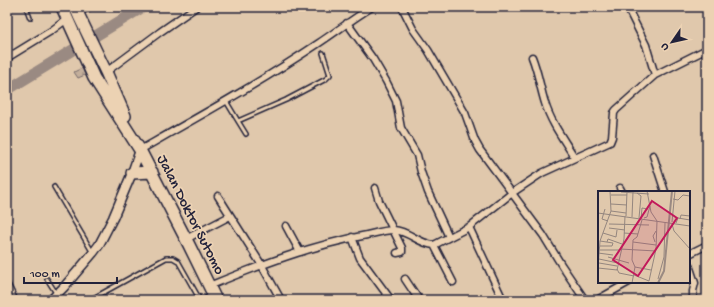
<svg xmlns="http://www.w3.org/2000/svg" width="714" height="307" viewBox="0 0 714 307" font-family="'Gochi Hand',sans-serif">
<defs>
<pattern id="park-dots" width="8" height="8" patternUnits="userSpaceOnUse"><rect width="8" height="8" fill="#c4af9b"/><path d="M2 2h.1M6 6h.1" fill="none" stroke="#a89686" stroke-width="1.8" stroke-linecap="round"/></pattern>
</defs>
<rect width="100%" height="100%" fill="#e0c8ac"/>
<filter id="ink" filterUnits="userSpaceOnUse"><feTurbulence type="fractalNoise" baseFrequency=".025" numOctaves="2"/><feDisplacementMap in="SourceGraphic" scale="8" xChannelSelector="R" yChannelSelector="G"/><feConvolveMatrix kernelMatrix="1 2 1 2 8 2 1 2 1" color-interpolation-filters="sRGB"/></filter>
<g filter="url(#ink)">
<path fill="url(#park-dots)" stroke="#73686b" d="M82,68L85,75L78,78L74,72Z"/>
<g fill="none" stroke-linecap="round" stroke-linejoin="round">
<path stroke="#9a8a82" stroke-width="11" d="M7,90L143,7"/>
<defs>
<path id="service" d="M26,7L30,18
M226,101L238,121L286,100L326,79L330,75L323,53
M238,121L246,134
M54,187L93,253
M47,279L56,293
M7,282L16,300
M90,300L166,258H173L178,261L200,300
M202,300L211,295"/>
<path id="minor" d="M402,7L413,29L428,50L465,113L475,141L480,150L543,235L562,266L585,300
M627,7L646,45L655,75
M77,13L89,7
M347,23L373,59L386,81L396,101L401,128L417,155L421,172L428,192L449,237
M532,57C538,72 540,87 545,103C551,123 564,140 575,158
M7,58L51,31L67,19
M106,72L160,32L196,7
M140,150C200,116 261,82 319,43C337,31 354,18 372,7
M653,155L665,192
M375,188L379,201L402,248V252L397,253
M620,188L622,192
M218,196L261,264L281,300
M286,226L300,252
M469,227L503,300
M352,237L360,258L391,300
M186,239L230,216
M434,245L453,282
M689,254L707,245
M689,265L695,283L693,291V300
M405,279L419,300
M209,286C260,265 312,245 367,235C375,233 386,230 394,230C409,231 419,244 434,245L469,227L512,193L542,173L610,142L612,137L614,113L616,110L655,75L707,49
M597,300L629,282"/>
<path id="tertiary" d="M51,300L64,287L93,253L99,245L113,218L132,173L140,150"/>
<path id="trunk" d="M62,7L94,78L140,150L189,245L216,300
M75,7L79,16L106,72L125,116
M132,173L152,172"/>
</defs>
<use href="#service" stroke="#22223b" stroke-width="6"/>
<use href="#minor" stroke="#22223b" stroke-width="9"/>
<use href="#tertiary" stroke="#22223b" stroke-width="11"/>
<use href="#trunk" stroke="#22223b" stroke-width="14"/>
<use href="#service" stroke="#ecd2b3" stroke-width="3"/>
<use href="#minor" stroke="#ecd2b3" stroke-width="6"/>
<use href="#tertiary" stroke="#ecd2b3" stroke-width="8"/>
<use href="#trunk" stroke="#ecd2b3" stroke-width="11"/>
</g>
</g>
<g text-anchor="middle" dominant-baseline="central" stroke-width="3.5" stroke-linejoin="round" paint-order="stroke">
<g font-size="15" fill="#22223b" stroke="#ecd2b3">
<text transform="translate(190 215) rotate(63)">Jalan Doktor Sutomo</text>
</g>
</g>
<g transform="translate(598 191)">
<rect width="92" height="92" fill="#e0c8ac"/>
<path fill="none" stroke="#9a8a82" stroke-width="2" d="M0,16V35M60,92L66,80L74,0"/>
<path fill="none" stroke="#94867f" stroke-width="1" d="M23,1L51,3M39,2L43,5L41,27M13,4H29M75,8L80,9L85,4L92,5M13,13L29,14M7,18L4,28L10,30M13,20L28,22M0,22L92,35M28,25L29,1M34,26L35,1M46,27L49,26L52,15M43,28L44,17L50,18M82,28L83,24L92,25M74,31L77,0M78,32L80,27L92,29M11,33L51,34M74,33L76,40L92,58M11,37L27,39M5,42L18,46L19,39M26,42L40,43M9,51L10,48L24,53M35,51L58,54M57,51L55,45L58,40M2,55H14L15,52L2,50M22,58L58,60M2,59H22M0,62L15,64M10,66L31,72M1,68L20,72M1,72L19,75M37,76L53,79M0,77L19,79L26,48L27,25M0,77L2,50L13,20L12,0M19,78L21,82L36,85M36,84L51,90L58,58L59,30L53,21L49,0M60,88L66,66L67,32M34,92L37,76L34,69L35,49L39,46L44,29"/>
<path fill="#c2185b" fill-opacity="0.15" stroke="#c2185b" stroke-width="2" d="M54,10L79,27L40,85L15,69Z"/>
<rect width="92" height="92" fill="none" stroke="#22223b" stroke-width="2"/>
</g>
<rect width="714" height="307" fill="none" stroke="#ecd2b3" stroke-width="24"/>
<rect x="12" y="12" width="690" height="283" fill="none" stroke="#22223b" stroke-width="1.5" filter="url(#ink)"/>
<g transform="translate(672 42) rotate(236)" stroke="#ecd2b3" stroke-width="3" paint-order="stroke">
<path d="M0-3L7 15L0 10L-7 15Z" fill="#22223b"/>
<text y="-6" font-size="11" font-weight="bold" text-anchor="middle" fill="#22223b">U</text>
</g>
<path d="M24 277v6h93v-6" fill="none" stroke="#22223b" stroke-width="2"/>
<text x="30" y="277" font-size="12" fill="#22223b" stroke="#ecd2b3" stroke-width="3" paint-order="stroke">100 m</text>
</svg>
